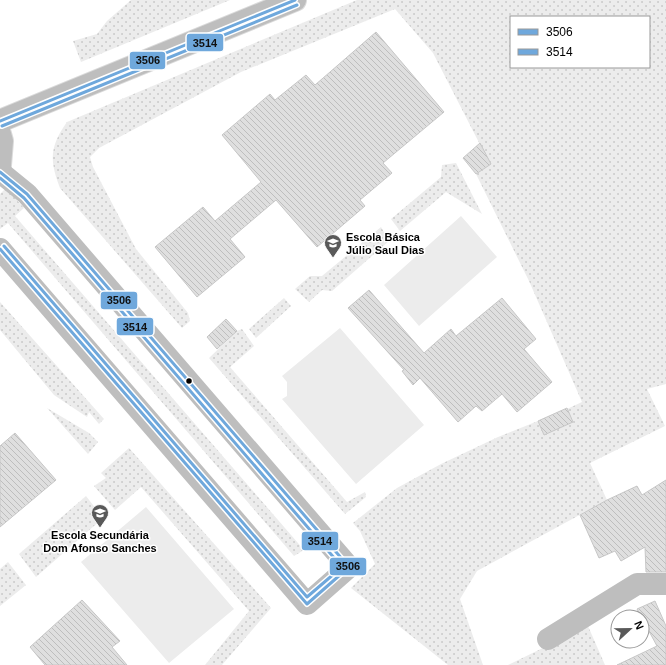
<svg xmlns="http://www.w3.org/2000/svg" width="666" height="665" viewBox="0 0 666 665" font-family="Arial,sans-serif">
<defs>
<pattern id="grass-dots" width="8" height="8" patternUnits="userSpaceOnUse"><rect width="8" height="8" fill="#ececec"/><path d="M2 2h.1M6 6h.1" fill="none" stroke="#c9c9c9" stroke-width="1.8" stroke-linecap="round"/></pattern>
<pattern id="building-back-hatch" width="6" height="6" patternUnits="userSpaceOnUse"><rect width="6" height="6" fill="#dfdfdf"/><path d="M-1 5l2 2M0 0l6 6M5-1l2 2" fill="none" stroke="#bebebe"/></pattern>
</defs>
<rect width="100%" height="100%" fill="#fff"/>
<path fill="url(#grass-dots)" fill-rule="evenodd" d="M131,0H230L81,62L73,41L97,34L107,21Z
M357,0H666V384L647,389L665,426L590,463L607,500L477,571L460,599L483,665H448L351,588L375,564L360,531L353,523L397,488L441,464L498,437L538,421L544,435L567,409L582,402L529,281L476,174L490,164L433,53L395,9L241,72L99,148L90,157L93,167L136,249L188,313L190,321L182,328L60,188C49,160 50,146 67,122ZM511,17H649V67H511Z
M456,163L482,214L446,192L400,231L391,219L441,177L442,165Z
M6,188L24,208L15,216L304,550L294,556L8,223L0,229V194Z
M381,227L389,241L332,291L322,290L309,302L295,289L310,276H322Z
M284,298L291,306L256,338L249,329Z
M0,302L104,419L99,424L89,412L87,417L54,395L0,330Z
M242,329L254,346L230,367L347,502L365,492L366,497L345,514L209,358L237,331Z
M47,408L89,433L98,442L88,454Z
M129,448L271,608L222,665H205L249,611L141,487L115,510L94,486L106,478L101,473Z
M86,496L103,518L36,577L19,554Z
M8,562L26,585L0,606V569Z
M588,626L605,665H508Z"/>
<path fill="#ececec" d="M461,216L497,257L419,326L384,285Z
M340,328L424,425L356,484L282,399L287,396V382L282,376Z
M146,507L234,609L169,663L81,562Z"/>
<path fill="url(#building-back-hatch)" stroke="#c7c7c7" d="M376,32L444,112L383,163L392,173L360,200L365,206L317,247L276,200L230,239L245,257L197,297L155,247L203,207L215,221L261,182L222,135L270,94L275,100L306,75L315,85Z
M480,143L491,164L476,174L463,158Z
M369,290L424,353L451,329L456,336L502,298L536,339L524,349L552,382L517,412L502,394L482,411L476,406L458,422L420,378L413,385L402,371L404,370L348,308Z
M226,319L237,331L217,349L207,337Z
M567,408L573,422L544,435L538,421Z
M15,433L56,480L0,527V446Z
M666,480V572H646L645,547L621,561L615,551L599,558L580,515L607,500L637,486L642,495Z
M82,600L120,641L112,647L127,665H45L30,647Z
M655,601L666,626V665H617L657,646L637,609Z"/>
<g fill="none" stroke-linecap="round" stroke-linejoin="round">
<defs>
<path id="major" d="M0,121L295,0
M0,134L2,141L0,165"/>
</defs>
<use href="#major" stroke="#dbdbdb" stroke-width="24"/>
<path stroke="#bebebe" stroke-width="22" d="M0,172L27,194L349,567L307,604L0,249
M548,639L637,584H666"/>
<use href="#major" stroke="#bebebe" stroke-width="22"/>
<defs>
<path id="bus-1" d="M0,121L295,0
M0,172L27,194L349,567L307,604L0,249"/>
<path id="bus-2" d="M2,126L297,5
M0,178L24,198L342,567L307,597L4,246"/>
</defs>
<use href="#bus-1" stroke="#fff" stroke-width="6"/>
<use href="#bus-2" stroke="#fff" stroke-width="6"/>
<use href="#bus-1" stroke="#6fa8dc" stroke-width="3"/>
<use href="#bus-2" stroke="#6fa8dc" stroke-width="3"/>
</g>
<defs>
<symbol id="school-pin" viewBox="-11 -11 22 30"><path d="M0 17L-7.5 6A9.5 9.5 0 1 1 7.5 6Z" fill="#595959" stroke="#fff"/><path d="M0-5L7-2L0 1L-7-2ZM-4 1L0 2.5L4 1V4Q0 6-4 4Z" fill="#fff"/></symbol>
</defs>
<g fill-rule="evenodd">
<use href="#school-pin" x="323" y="233" width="20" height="27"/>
<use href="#school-pin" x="90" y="503" width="20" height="27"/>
</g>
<circle fill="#000" stroke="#fff" stroke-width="1.5" cx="189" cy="381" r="3.5"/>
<g text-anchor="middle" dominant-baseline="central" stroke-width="3" stroke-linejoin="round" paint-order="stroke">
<g font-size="11" font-weight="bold" fill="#000" stroke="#fff" text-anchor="start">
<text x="346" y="237">Escola Básica<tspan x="346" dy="13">Júlio Saul Dias</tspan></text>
<text x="100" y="535" text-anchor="middle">Escola Secundária<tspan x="100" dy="13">Dom Afonso Sanches</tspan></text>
</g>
</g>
<g stroke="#fff" stroke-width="1.5">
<rect x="186" y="33" width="38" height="19" rx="4" fill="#6fa8dc"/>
<rect x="129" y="51" width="37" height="19" rx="4" fill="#6fa8dc"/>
<rect x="100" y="291" width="38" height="19" rx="4" fill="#6fa8dc"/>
<rect x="116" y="317" width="38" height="19" rx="4" fill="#6fa8dc"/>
<rect x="301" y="531" width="38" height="20" rx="4" fill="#6fa8dc"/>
<rect x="329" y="557" width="38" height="19" rx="4" fill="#6fa8dc"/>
</g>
<g font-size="11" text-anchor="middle" font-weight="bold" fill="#111">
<text x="205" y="47">3514</text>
<text x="148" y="64">3506</text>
<text x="119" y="304">3506</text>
<text x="135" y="331">3514</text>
<text x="320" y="545">3514</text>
<text x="348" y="570">3506</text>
</g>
<rect x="510" y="16" width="140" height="52" fill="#ffffff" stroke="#999999"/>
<rect x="518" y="29" width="20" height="6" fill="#6fa8dc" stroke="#999999"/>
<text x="546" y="36" font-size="12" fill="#000000">3506</text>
<rect x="518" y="49" width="20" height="6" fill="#6fa8dc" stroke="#999999"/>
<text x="546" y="56" font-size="12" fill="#000000">3514</text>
<g transform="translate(630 629) rotate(68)"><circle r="19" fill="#ffffff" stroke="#999999"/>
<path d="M0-3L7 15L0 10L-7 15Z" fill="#595959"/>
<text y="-6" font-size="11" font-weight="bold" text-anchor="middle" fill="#000000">N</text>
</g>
</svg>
